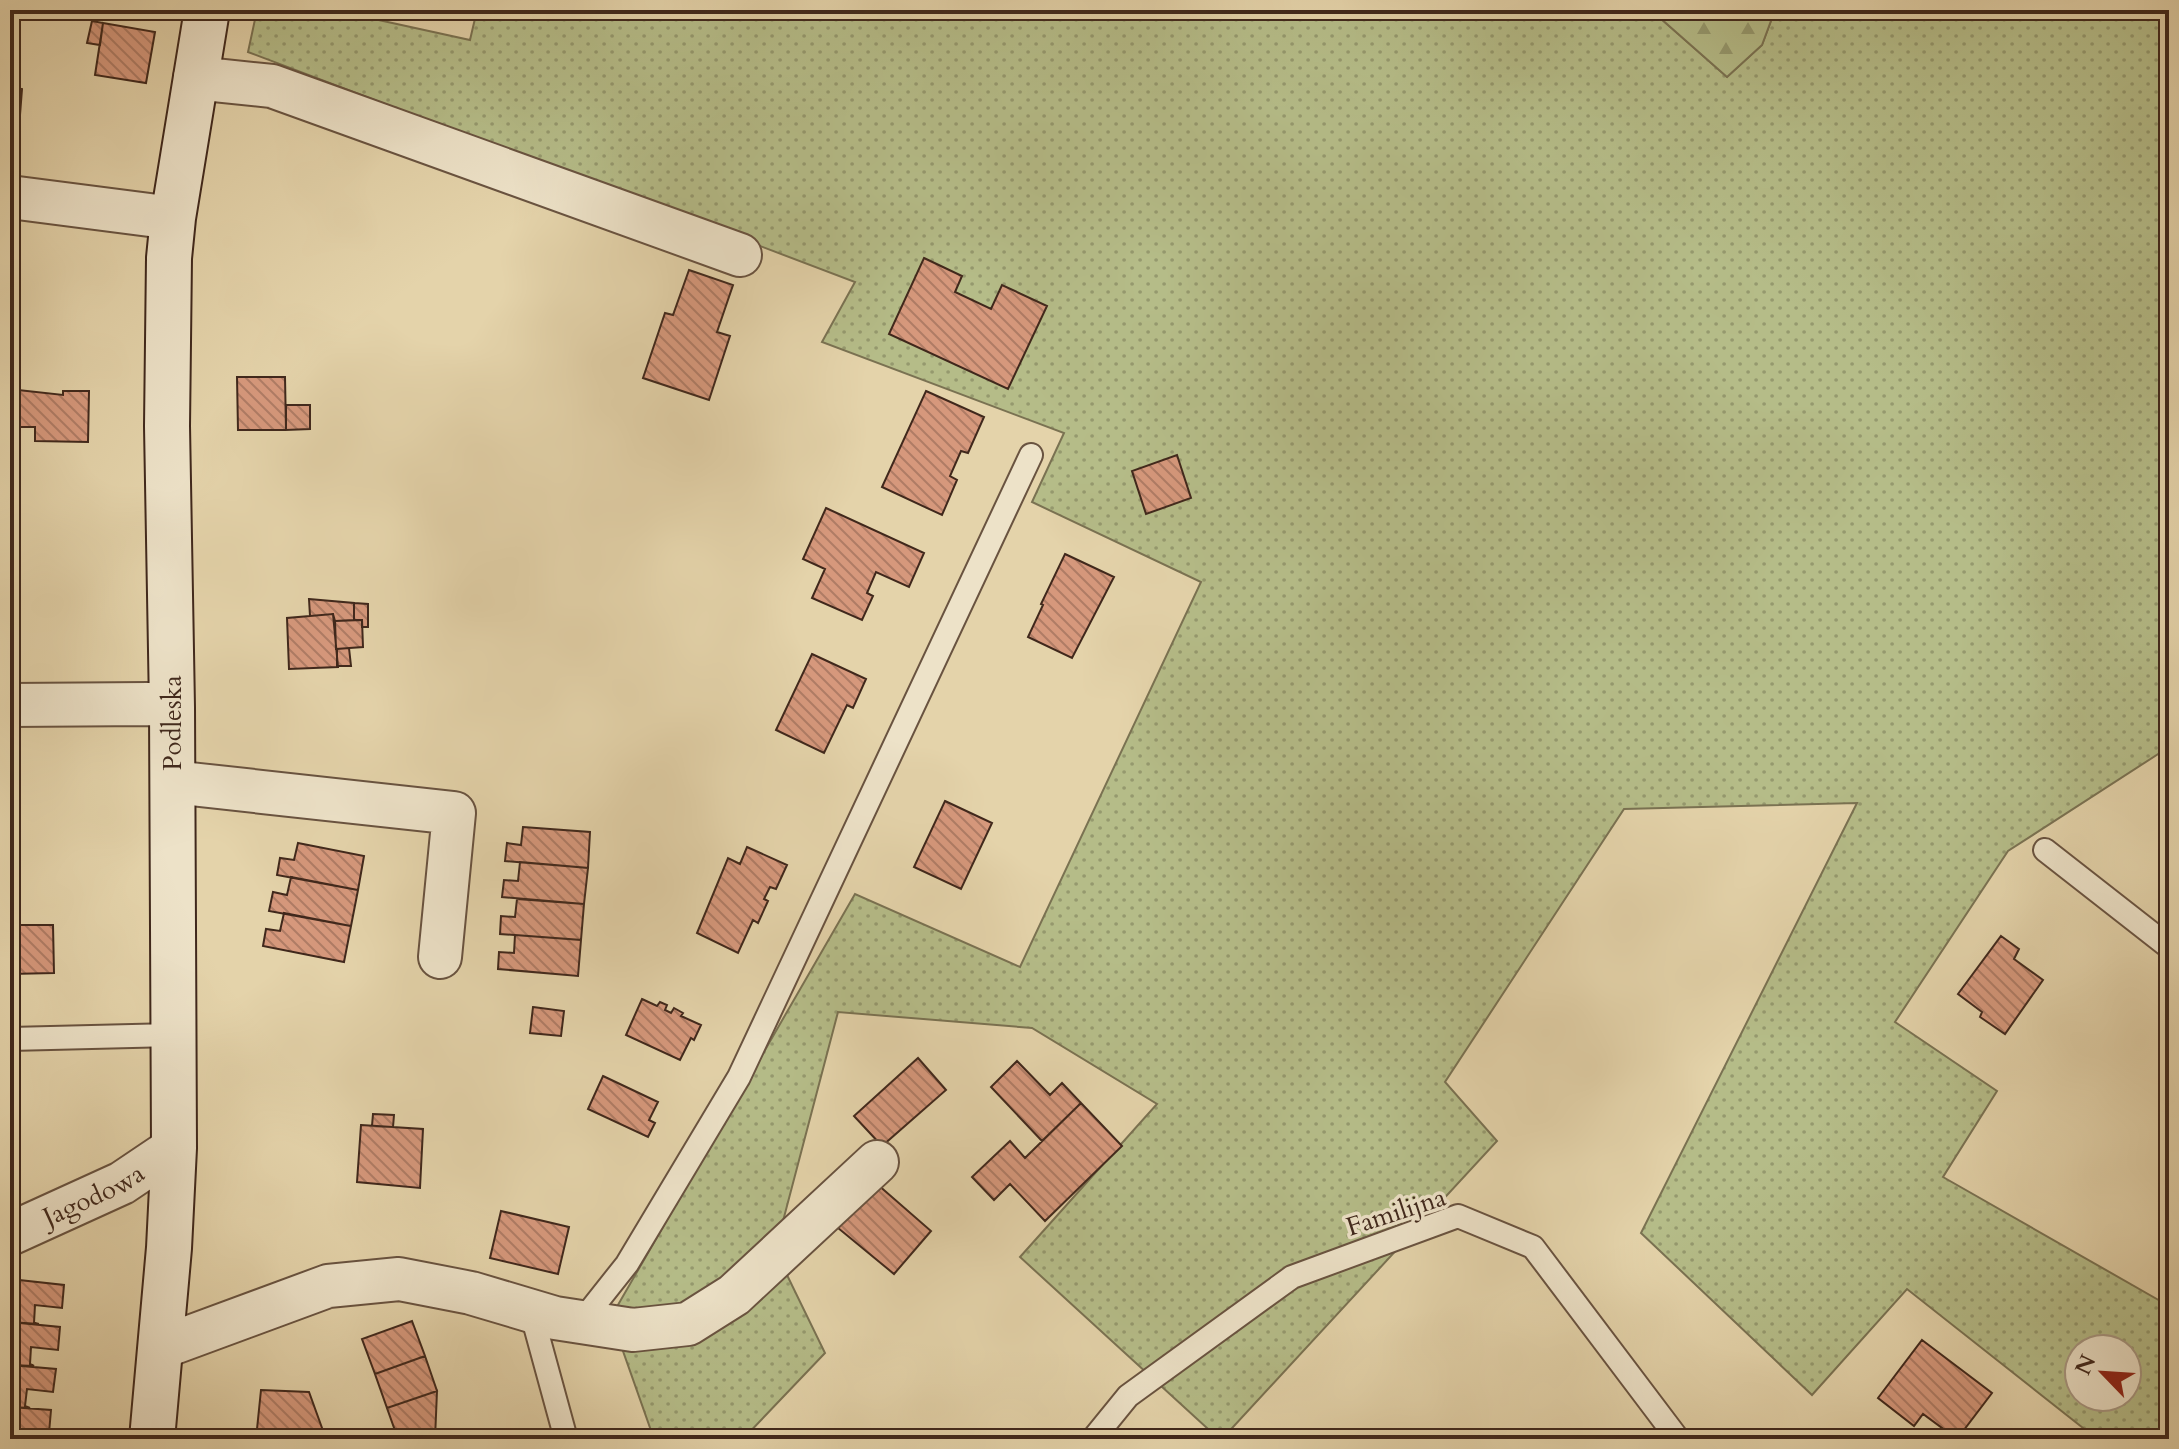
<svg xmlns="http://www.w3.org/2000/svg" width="2179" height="1449" viewBox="0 0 2179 1449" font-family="Cardo,serif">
<defs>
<pattern id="grass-dots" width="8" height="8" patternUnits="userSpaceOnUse" patternTransform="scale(2)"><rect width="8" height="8" fill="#b5bc88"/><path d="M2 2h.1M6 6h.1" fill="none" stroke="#95996e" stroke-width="1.8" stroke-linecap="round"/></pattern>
<pattern id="forest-firs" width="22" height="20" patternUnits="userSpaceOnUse" patternTransform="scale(2)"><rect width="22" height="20" fill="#b5bc88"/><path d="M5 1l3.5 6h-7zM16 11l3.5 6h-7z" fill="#95996e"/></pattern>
<pattern id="building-back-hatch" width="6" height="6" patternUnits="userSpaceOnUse" patternTransform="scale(2)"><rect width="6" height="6" fill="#d6987c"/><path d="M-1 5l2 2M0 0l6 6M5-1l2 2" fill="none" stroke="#af7c65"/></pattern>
</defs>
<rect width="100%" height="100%" fill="#e4d3aa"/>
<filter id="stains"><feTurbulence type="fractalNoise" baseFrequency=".0025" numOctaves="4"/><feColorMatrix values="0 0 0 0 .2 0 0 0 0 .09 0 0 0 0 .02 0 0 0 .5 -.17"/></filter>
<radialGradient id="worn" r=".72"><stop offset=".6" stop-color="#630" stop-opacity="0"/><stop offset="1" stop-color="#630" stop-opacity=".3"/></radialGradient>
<path fill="url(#grass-dots)" stroke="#7a7252" stroke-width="2" fill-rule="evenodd" d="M257,10H333L470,40L477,10H1651L1727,77L1762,45L1775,10H2169V747L2008,851L1895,1022L1997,1091L1943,1177L2169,1306V1439H2097L1907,1289L1812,1395L1641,1233L1857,803L1624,809L1445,1082L1497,1141L1222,1439H1219L1020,1257L1157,1104L1032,1028L838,1012L783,1221L786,1273L825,1353L743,1439H654L611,1317L855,894L1020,967L1201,582L1032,502L1064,433L822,342L855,282L248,52ZM2079,1349H2127V1397H2079Z"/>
<path fill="url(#forest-firs)" stroke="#7a7252" stroke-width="2" d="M1651,10H1775L1762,45L1727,77Z"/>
<path fill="url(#building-back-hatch)" stroke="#40281c" stroke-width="2" d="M92,21L103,23L100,45L87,43Z
M103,23L155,32L146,83L95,75Z
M10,87L22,89L20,115L10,114Z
M10,114L20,115L15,163L10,162Z
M924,258L962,276L955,292L991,309L1002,285L1047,306L1008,389L889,334Z
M689,270L733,285L717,332L730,336L709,400L643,378L665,313L673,315Z
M237,377H285L286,430H238Z
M18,390L63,395V391H89L88,442L35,441V427H16Z
M926,391L984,417L968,453L961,451L950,476L957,480L942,515L882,487Z
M286,405H310V429L286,430Z
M1177,455L1191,498L1146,514L1132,471Z
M826,508L924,553L909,587L876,572L867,593L873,596L862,620L812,598L825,569L803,559Z
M1065,554L1114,577L1072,658L1028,637L1043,605L1041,604Z
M309,599L354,603V620L335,621L333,614L310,616Z
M354,603L368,604V627H362V620H354Z
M333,614L338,667L289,669L287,618Z
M362,620L363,647L336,649L335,621Z
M349,648L351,666H337V649Z
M812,654L866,679L853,708L847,705L824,753L776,730Z
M945,801L992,823L961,889L914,867Z
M10,805L15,806L16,863H10Z
M523,827L590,832L588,868L505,861L507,843L521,845Z
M298,843L364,856L358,890L277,875L280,858L294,860Z
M747,847L787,865L776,889L770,887L764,899L768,901L758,923L753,920L738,953L697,933L728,858L740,864Z
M520,862L588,868L584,904L502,897L504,880L518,881Z
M291,877L358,890L351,926L269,911L273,892L287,895Z
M517,899L584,904L581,940L500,934L501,916L515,917Z
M284,913L351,926L344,962L263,946L266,929L280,931Z
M10,925H53L54,973L10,974Z
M515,935L581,940L578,976L498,969L499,952L514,953Z
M2001,936L2019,949L2014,959L2043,980L2005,1034L1980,1017L1982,1012L1958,994Z
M642,999L657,1006L660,1002L667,1005L665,1010L671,1013L674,1008L683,1013L681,1016L701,1025L694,1040L691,1038L680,1060L626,1035Z
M533,1007L564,1011L561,1036L530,1033Z
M918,1058L946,1090L882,1146L854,1116Z
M1017,1061L1050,1095L1062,1083L1081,1103L1042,1141L991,1087Z
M603,1076L658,1102L649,1120L655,1123L648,1137L588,1109Z
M1081,1103L1122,1146L1045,1221L1010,1184L994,1200L972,1177L1010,1141L1025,1158Z
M10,1113H14V1172L10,1171Z
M373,1114L394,1115L393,1127L372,1126Z
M361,1125L423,1129L420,1188L357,1182Z
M877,1184L931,1231L894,1274L838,1228Z
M501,1211L569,1227L558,1274L490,1258Z
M10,1279L64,1285L62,1308L35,1305L34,1323L39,1324L10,1322Z
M412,1321L425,1356L375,1374L362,1339Z
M10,1322L60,1327L58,1350L31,1347L30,1364L34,1366L10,1365Z
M1922,1340L1992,1393L1957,1439L1923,1414L1914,1426L1878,1398Z
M425,1356L437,1391L387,1408L375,1374Z
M10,1365L56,1369L53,1392L27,1389L25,1406L30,1408L10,1407Z
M261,1390L309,1392L326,1439H256Z
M437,1391L435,1439H398L387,1408Z
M10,1407L51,1410L49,1433L23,1431L22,1439H10Z"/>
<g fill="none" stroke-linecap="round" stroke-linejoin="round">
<defs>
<path id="lane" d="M2045,850L2169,947
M10,1039L173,1035
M531,1311L566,1439
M581,1322L627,1264L739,1077L1031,455
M1093,1439L1128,1396L1292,1277L1458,1216L1533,1247L1678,1439"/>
<g id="street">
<path d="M195,78L272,86L740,255"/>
<path d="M10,197L173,218"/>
<path d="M10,705L149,704L172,707"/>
<path d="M172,782L454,813L440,957"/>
<path id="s1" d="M10,1234L122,1183L174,1148"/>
<path d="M160,1348L328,1286L399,1279L471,1293L555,1318L633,1330L688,1324L734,1295L877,1162"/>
</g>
<path id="secondary" d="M152,1439L169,1248L174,1148L172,707L167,426L169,258L173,218L207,10"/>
</defs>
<use href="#lane" stroke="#695340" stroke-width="26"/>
<use href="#street" stroke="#695340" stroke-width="46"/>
<use href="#secondary" stroke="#40281c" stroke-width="48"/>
<use href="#lane" stroke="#ede2c8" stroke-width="22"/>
<use href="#street" stroke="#ede2c8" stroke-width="42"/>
<use href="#secondary" stroke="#ede2c8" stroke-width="44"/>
</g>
<g text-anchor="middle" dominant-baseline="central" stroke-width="7" stroke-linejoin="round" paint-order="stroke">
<g font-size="26" fill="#40281c" stroke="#ede2c8">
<text transform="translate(172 723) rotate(-90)">Podleska</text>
<text stroke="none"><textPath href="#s1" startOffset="92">Jagodowa</textPath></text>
<text transform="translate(1396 1212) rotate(-18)">Familijna</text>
</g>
</g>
<rect width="2179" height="1449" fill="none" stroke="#e4d3aa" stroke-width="40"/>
<rect x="12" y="12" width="2155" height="1425" fill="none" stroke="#40281c" stroke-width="4"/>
<rect x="20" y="20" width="2139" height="1409" fill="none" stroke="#40281c" stroke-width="2"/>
<g transform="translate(2103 1373) rotate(295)"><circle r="38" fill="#ede2c8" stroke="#a89883" stroke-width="2"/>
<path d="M0-6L14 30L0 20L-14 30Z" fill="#8f2418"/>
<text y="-12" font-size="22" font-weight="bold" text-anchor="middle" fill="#40281c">N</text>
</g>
<rect width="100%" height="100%" filter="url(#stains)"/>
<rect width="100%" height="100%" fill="url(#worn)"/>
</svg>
